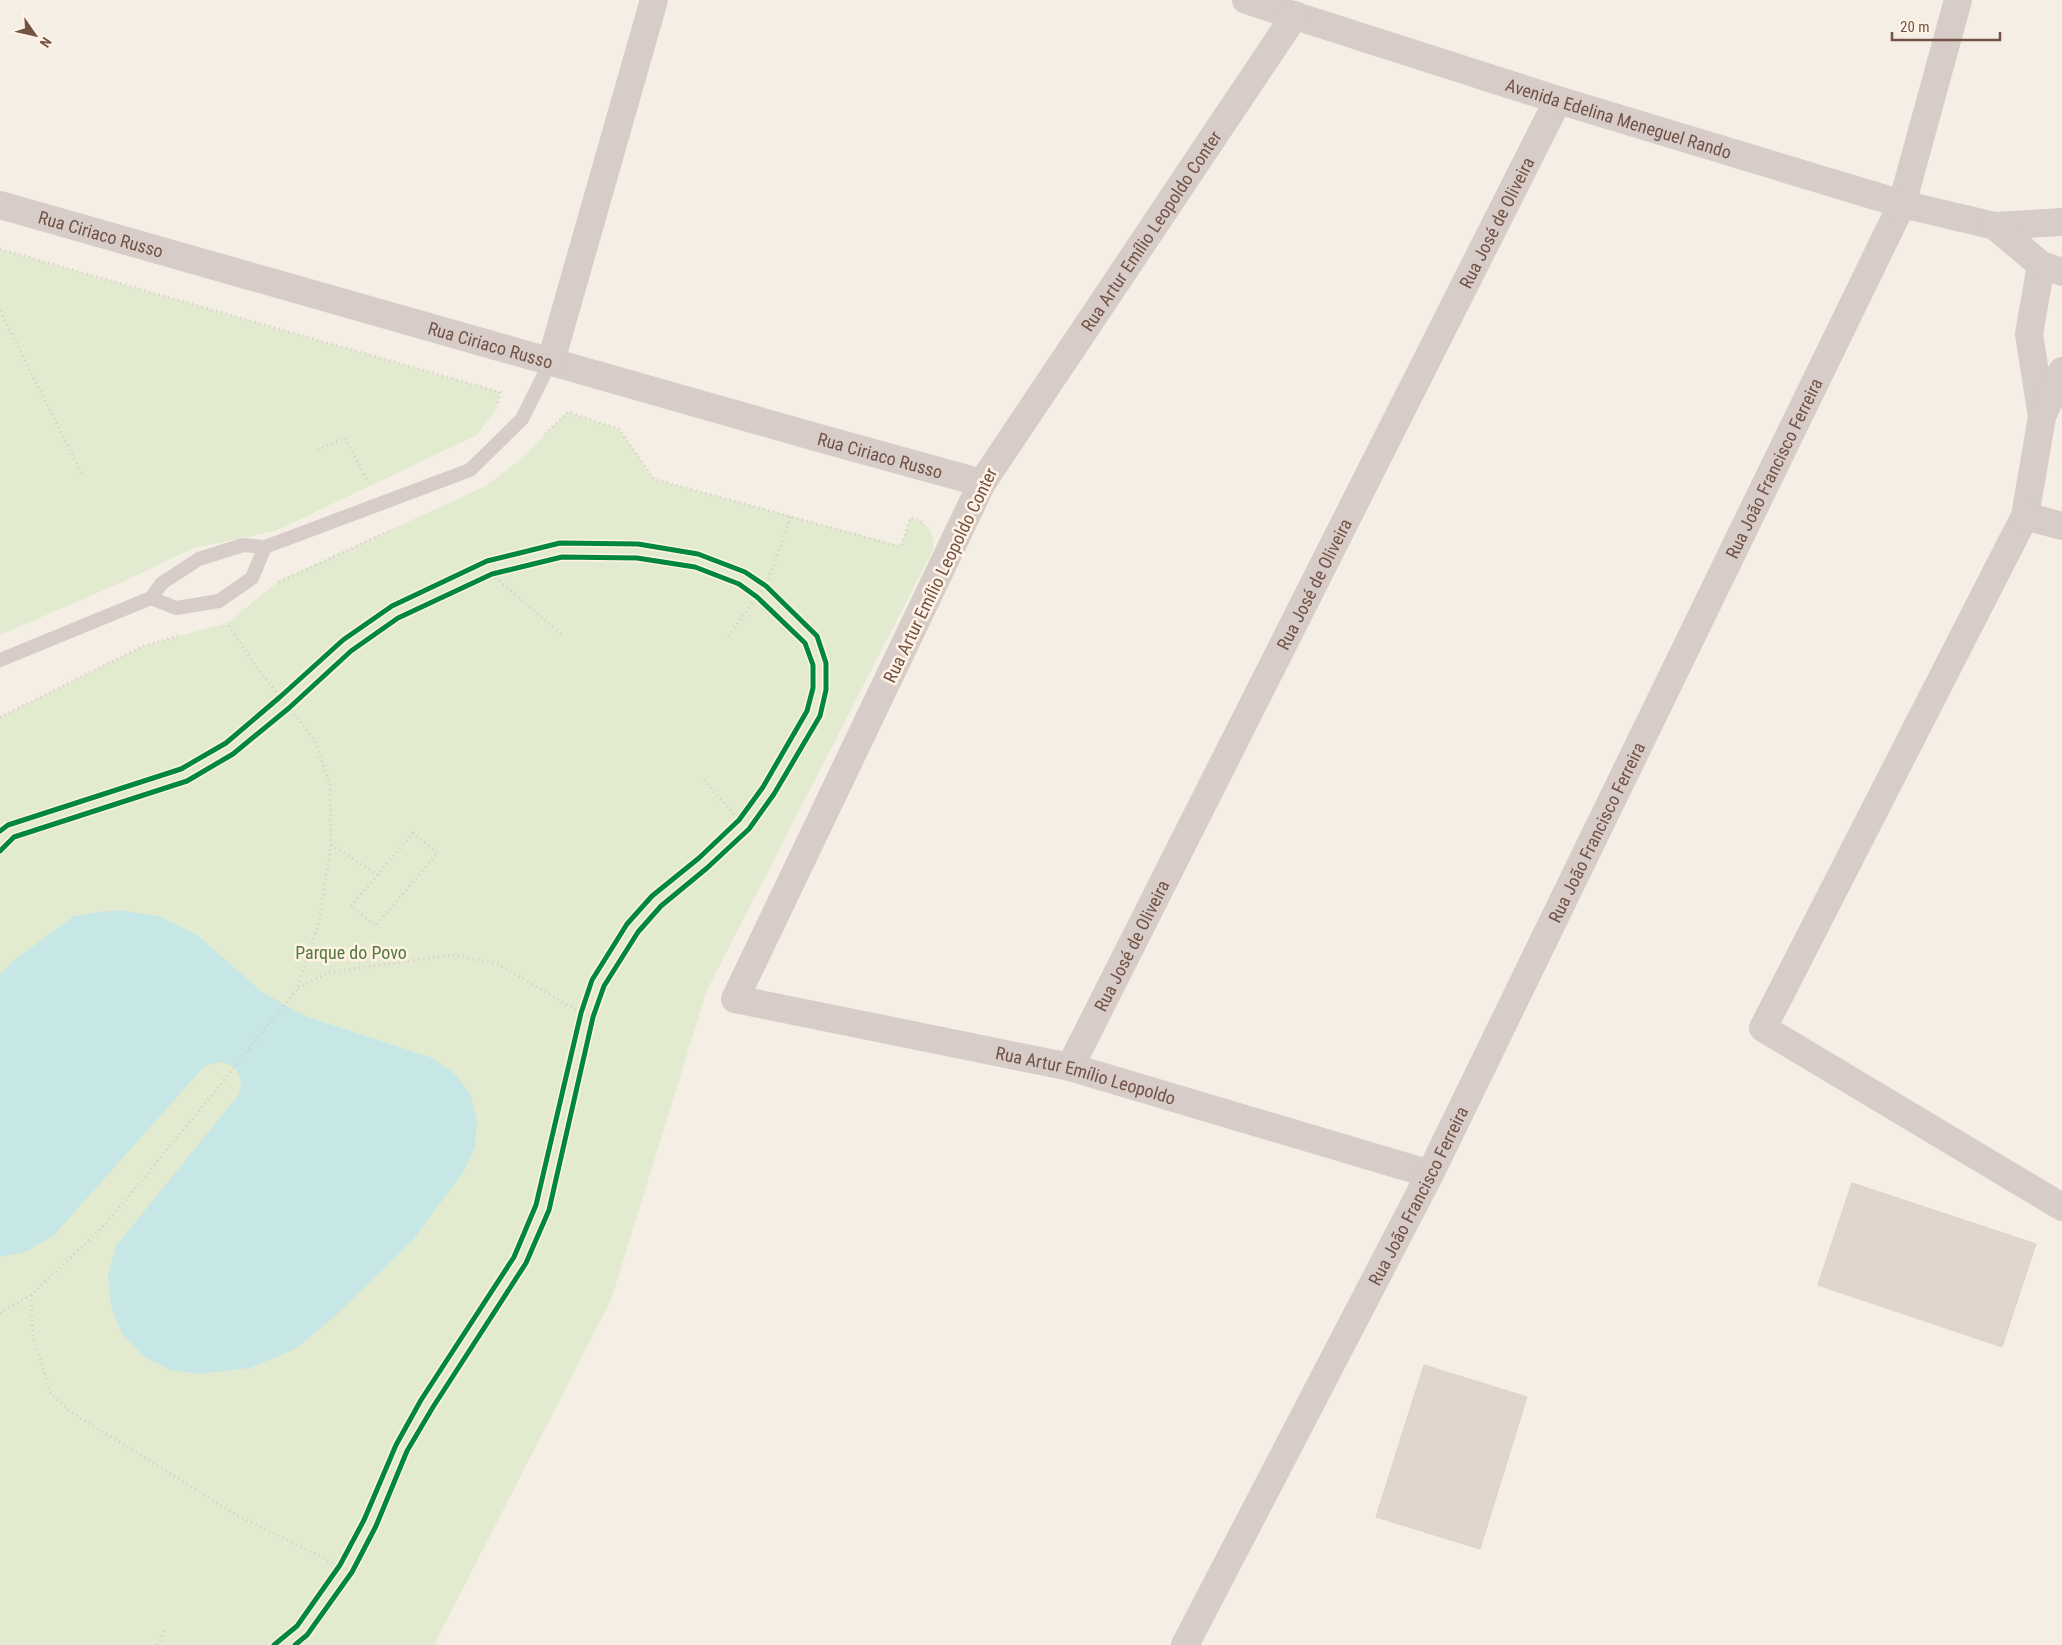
<svg xmlns="http://www.w3.org/2000/svg" width="2062" height="1645" viewBox="0 0 2062 1645" font-family="'Roboto Condensed',sans-serif">
<rect width="100%" height="100%" fill="#f5eee5"/>
<path fill="#e2ebcf" d="M0,249L500,392L496,410L477,435L275,531L194,548L120,583L0,635Z
M568,412L619,429L654,479L901,546L910,518C927,521 936,532 933,550L707,990L611,1300L434,1645H0V717L143,646L227,623L279,581L484,487L516,463Z"/>
<path fill="#c7e6e6" d="M116,910L158,916L196,934L262,992L305,1016L432,1058L454,1073L470,1094L477,1120L475,1146L464,1171L413,1240L336,1315L297,1348L250,1368L199,1374L170,1370L143,1356L122,1334L111,1306L108,1276L116,1246L239,1094C247,1069 225,1053 203,1068L54,1235L25,1252L0,1257V974L13,961L74,916Z"/>
<path fill="#e1d6cd" stroke="#ded0c8" d="M1852,1183L2036,1244L2002,1347L1818,1285Z
M1424,1365L1527,1397L1480,1549L1376,1517Z"/>
<g fill="none" stroke-linecap="round" stroke-linejoin="round">
<path stroke="#d7ccc8" stroke-width="3" stroke-dasharray="1 4" stroke-linecap="butt" d="M0,249L500,392L497,406
M0,311L82,474
M545,434L568,412L619,429L654,479L901,547L910,518L917,519L925,524
M318,450L345,438L368,482
M492,574L563,636
M279,582L391,530
M728,636L766,586L791,516
M0,717L143,646L181,635
M704,780L739,820
M413,833L438,853L375,926L351,906Z
M331,845L378,875
M298,988L330,972L454,955L498,964L581,1013L593,1017
M31,1295L33,1336L50,1392L68,1410L238,1516L352,1572
M0,1313L31,1295L105,1225L225,1079L297,989L319,922L331,845L330,785L314,739L257,668L228,625
M157,1645L165,1631"/>
<path stroke="#d7ccc8" stroke-width="14" d="M151,598L176,608L219,601L252,578L265,547
M0,660L151,598L162,583L199,559L243,545L265,547L470,470L522,419L551,361"/>
<g stroke="#d7ccc8" stroke-width="28">
<path d="M2041,265L2029,334L2042,417"/>
<path d="M2062,371L2042,417L2025,516L1763,1028L2062,1207"/>
<path id="s1" d="M982,483L735,999L1070,1067L1430,1174"/>
<path d="M2025,516L2062,526"/>
<path id="s2" d="M1070,1067L1558,100"/>
<path id="s3" d="M1185,1645L1430,1174L1902,204L1958,0"/>
</g>
<g stroke="#d7ccc8" stroke-width="28">
<path id="s4" d="M1246,0L1558,100L1902,204L1995,226L2062,222"/>
<path id="s5" d="M0,205L819,438L982,483L1295,15"/>
<path d="M1995,226L2041,265L2062,272"/>
<path d="M551,361L654,0"/>
</g>
<defs>
<path id="cycleway" d="M0,831L8,825L181,769L226,743L280,697L343,640L392,606L487,561L560,543L638,544L698,554L745,572L766,586L817,636L826,663V690L820,716L774,794L749,829L707,868L661,906L638,932L604,986L593,1017L549,1210L526,1263L433,1407L407,1451L376,1526L352,1572L307,1635L295,1645
M0,851L14,837L187,781L233,754L289,708L351,651L398,618L492,574L562,557L637,558L695,567L739,584L757,597L805,643L813,665V688L807,711L763,787L739,820L699,858L652,896L627,924L592,980L581,1013L536,1205L514,1257L421,1400L396,1445L364,1520L340,1565L297,1626L274,1645"/>
</defs>
<use href="#cycleway" stroke="#fff3e5" stroke-width="8"/>
<use href="#cycleway" stroke="#00873e" stroke-width="5"/>
</g>
<g text-anchor="middle" dominant-baseline="central" stroke-width="5" stroke-linejoin="round" paint-order="stroke">
<g font-size="18" fill="#725346" stroke="#fff3e5">
<text stroke="none"><textPath href="#s4" startOffset="391">Avenida Edelina Meneguel Rando</textPath></text>
<text stroke="none"><textPath href="#s2" startOffset="946">Rua José de Oliveira</textPath></text>
<text stroke="none"><textPath href="#s5" startOffset="1324">Rua Artur Emílio Leopoldo Conter</textPath></text>
<text stroke="none"><textPath href="#s5" startOffset="105">Rua Ciriaco Russo</textPath></text>
<text stroke="none"><textPath href="#s5" startOffset="510">Rua Ciriaco Russo</textPath></text>
<text stroke="none"><textPath href="#s5" startOffset="915">Rua Ciriaco Russo</textPath></text>
<text stroke="none"><textPath href="#s3" startOffset="1316">Rua João Francisco Ferreira</textPath></text>
<text transform="translate(940 575) rotate(-64)">Rua Artur Emílio Leopoldo Conter</text>
<text stroke="none"><textPath href="#s2" startOffset="541">Rua José de Oliveira</textPath></text>
<text stroke="none"><textPath href="#s3" startOffset="911">Rua João Francisco Ferreira</textPath></text>
<text stroke="none"><textPath href="#s2" startOffset="136">Rua José de Oliveira</textPath></text>
<text stroke="none"><textPath href="#s1" startOffset="931">Rua Artur Emílio Leopoldo</textPath></text>
<text stroke="none"><textPath href="#s3" startOffset="506">Rua João Francisco Ferreira</textPath></text>
</g>
<g font-size="18" fill="#54783e" stroke="#fff3e5">
<text x="351" y="952">Parque do Povo</text>
</g>
</g>
<g transform="translate(35 35) rotate(124)" stroke="#fff3e5" stroke-width="4" paint-order="stroke">
<path d="M0-4L9 19L0 12L-9 19Z" fill="#725346"/>
<text y="-8" font-size="14" font-weight="bold" text-anchor="middle" fill="#725346">N</text>
</g>
<path d="M1892 32v8h108v-8" fill="none" stroke="#725346" stroke-width="2.5"/>
<text x="1900" y="32" font-size="15" fill="#725346" stroke="#fff3e5" stroke-width="4" paint-order="stroke">20 m</text>
</svg>
